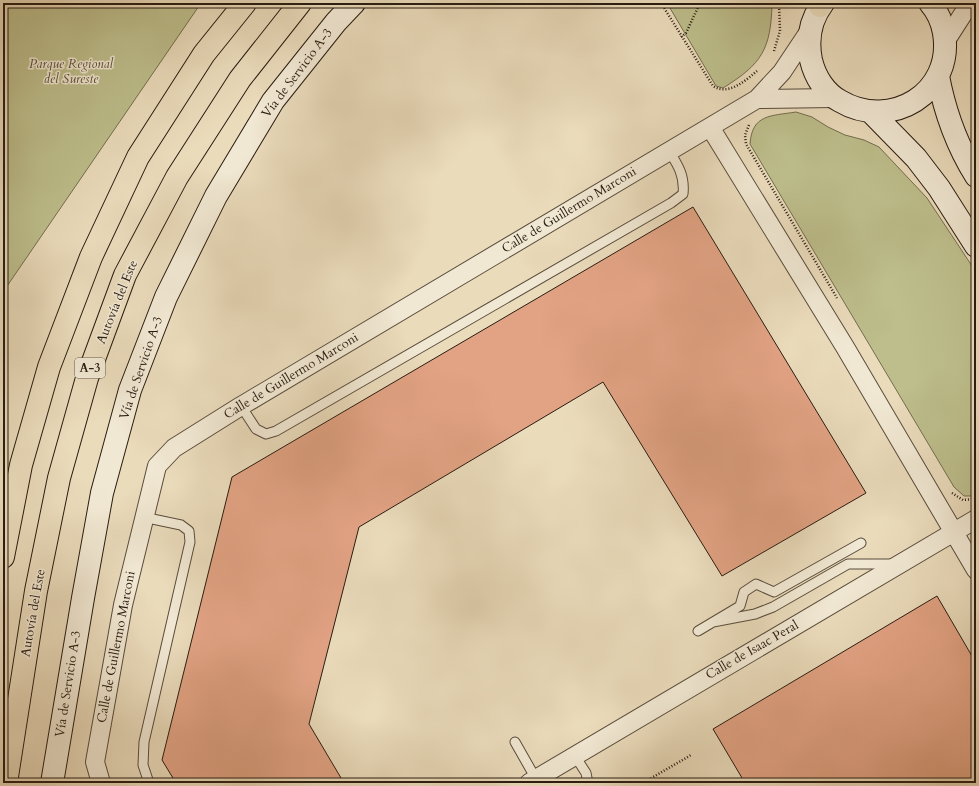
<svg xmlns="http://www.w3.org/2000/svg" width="979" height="786" viewBox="0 0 979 786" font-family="Cardo,serif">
<rect width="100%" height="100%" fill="#eadbbb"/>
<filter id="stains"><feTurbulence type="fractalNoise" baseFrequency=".005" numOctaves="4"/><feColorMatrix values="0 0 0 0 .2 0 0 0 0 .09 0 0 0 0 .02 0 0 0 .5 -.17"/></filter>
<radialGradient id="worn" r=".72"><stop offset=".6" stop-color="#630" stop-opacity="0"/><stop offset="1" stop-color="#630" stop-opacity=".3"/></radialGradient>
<path fill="#bdbe8c" stroke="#736d4e" d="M3,3H201L3,292Z
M667,3H772C771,49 762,64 723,88L716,86Z
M796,112L812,117L828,127L845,135L864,140L879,147L927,198L976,272V496H964L954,487L750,144C752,114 771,116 796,112Z"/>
<path fill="#e2a384" stroke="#291c11" d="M693,207L866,493L722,576L603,382L359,527L309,724L344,783H176L162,760L232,477Z
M937,596L976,663V783H745L713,729Z"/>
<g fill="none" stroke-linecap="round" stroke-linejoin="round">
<defs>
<path id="service" d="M241,406L256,429L266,434L276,431L671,203L683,194C685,176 678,165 669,151
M143,517L181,525L189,531L190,542L144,742L143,765L149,783
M713,622L755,614L773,607L848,564H893
M698,631L740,606L744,592L756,584L774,592L861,543
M515,742L536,779
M575,756L586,773L588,783"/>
<path id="minor" d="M945,42L970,3
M757,99L834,98
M710,127L845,347L976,570
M101,783L95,762L123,605L157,466L174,448L241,406L757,99L782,72L810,30
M529,783L976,519"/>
<path id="secondary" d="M823,3C810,20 807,40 811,60C815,77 825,93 840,101C891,131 954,93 944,33C942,22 938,12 930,3
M938,76C945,113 956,144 976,176
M872,113L916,158L939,188L976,246
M52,783L83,598L102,493L130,390L166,297L216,196L273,101L336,22L354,3"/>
<path id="motorway" d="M819,3L820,6
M3,557L21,465L49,367L91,257L138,157L204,54L245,3
M6,783L36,591L59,478L87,378L125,275L177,177L240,79L300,3"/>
</defs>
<use href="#service" stroke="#594c3c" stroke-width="11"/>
<use href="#minor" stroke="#594c3c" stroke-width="20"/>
<use href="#secondary" stroke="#291c11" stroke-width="24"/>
<use href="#motorway" stroke="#291c11" stroke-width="24"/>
<path stroke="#291c11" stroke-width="2.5" stroke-dasharray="1 2" stroke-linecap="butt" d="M661,3L713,86C728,96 745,81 757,71
M681,37L686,33L700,3
M774,51L780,31L779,3
M749,125L745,135L746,144L837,298
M952,493L963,500L974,499L976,500
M643,783L691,755"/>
<use href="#service" stroke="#f1e8d3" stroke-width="9"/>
<use href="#minor" stroke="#f1e8d3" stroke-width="18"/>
<use href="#secondary" stroke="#f1e8d3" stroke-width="22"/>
<use href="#motorway" stroke="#eadbbb" stroke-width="22"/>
</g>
<g text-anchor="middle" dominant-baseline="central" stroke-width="3" stroke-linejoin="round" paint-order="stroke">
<rect fill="#f1e8d3" stroke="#65594b" stroke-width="1" x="75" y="358" width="30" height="20" rx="3"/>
<g font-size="12" font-weight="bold" fill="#291c11">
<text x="90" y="368">A-3</text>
</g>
<g font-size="13" font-style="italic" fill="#554d36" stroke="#f1e8d3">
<text x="71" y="64">Parque Regional<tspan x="71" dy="15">del Sureste</tspan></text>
</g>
<g font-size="13" fill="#291c11" stroke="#f1e8d3">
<text transform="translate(297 73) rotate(-53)">Vía de Servicio A-3</text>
<text transform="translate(569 210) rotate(-31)">Calle de Guillermo Marconi</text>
<text transform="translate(117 302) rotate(-68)">Autovía del Este</text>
<text transform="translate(141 368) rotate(-71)">Vía de Servicio A-3</text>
<text transform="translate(291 376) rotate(-31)">Calle de Guillermo Marconi</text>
<text transform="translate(33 613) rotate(-80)">Autovía del Este</text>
<text transform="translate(116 647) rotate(-79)">Calle de Guillermo Marconi</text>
<text transform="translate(752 650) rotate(-30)">Calle de Isaac Peral</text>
<text transform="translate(68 684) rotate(-81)">Vía de Servicio A-3</text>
</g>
</g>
<rect width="979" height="786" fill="none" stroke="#eadbbb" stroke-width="16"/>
<rect x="4" y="4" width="971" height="778" fill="none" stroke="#291c11" stroke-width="2"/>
<rect x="8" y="8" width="963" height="770" fill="none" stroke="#291c11"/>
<rect width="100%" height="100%" filter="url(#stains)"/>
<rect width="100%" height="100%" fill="url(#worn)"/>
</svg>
